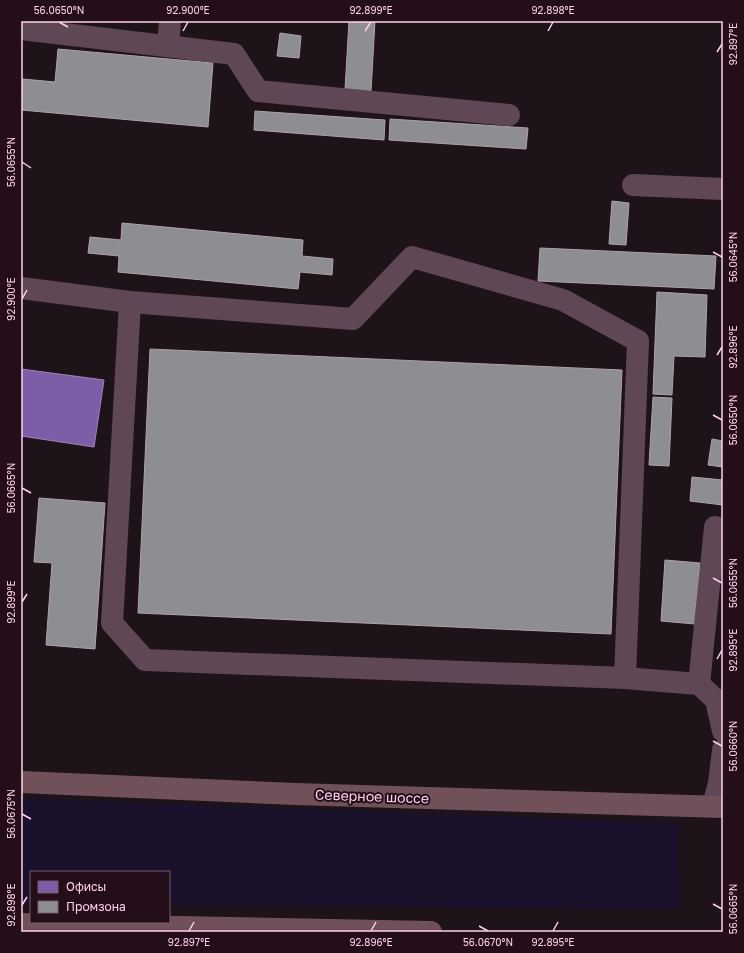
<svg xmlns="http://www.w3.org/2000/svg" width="744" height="953" viewBox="0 0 744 953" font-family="'Golos Text',sans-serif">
<rect width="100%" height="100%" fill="#1e1319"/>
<path fill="#1a112a" d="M21,798L678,823L680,910L169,905V872H31V904H21Z"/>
<path fill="#7b5ea7" stroke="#a380bb" d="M21,369L104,380L94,447L21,436Z"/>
<path fill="#8d8d92" stroke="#afa1ad" d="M349,21H375L371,91L345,90Z
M280,33L301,36L299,58L277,56Z
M58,49L213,63L208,127L21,110L23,79L55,82Z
M255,111L385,120L384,140L254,130Z
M390,119L528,128L526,149L389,140Z
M612,201L629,203L626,245L609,244Z
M122,223L303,240L302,256L333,259L332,275L300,272L298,289L118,272L119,256L88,253L90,237L121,240Z
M540,248L716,256L714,289L538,281Z
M657,292L707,295L705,357L674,356L672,395L653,394Z
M150,349L622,370L611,634L138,613Z
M653,397L672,398L669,466L649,465Z
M712,439L723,441V467L708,465Z
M692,477L723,480V505L690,501Z
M39,498L105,503L95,649L46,645L52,563L34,562Z
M665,560L700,563L695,624L661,621Z"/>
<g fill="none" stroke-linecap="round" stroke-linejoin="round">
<path stroke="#5f4756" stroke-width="22" d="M21,29L234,54L258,91L509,115
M168,46L170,21
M633,185L723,189
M21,288L130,302
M625,678L638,341L563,300L412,257L353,319L130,302L112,623L145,660L625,678L699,684L716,700L723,731
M699,684L715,527
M713,806L719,783L723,750"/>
<path stroke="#70515a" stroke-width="22" d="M21,782L295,794L723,807
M21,924L431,932"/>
</g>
<path fill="none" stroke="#ffd0eb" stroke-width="1.5" d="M59,22L68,27M183,31L188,22M365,31L371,22M548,31L553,22M717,52L722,44M22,162L31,168M713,252L722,257M22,299L27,290M717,355L722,347M713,415L722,420M22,488L31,493M713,578L722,583M22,602L27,594M717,659L722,650M713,741L722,746M22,814L31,819M713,904L722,909M22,905L27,897M479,926L488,931M189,931L194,922M371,931L376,922M553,931L558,922"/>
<g text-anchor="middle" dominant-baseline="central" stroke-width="4" stroke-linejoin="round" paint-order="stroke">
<g font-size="14" fill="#ffd0eb" stroke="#230e19">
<text transform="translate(372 796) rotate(2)">Северное шоссе</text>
</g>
</g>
<rect width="744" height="953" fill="none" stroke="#230e19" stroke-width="44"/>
<rect x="30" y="871" width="140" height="52" fill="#230e19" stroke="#7b5c6d"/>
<rect x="38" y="881" width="20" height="12" fill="#7b5ea7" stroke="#7b5c6d"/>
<text x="66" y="891" font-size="12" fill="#ffd0eb">Офисы</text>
<rect x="38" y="901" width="20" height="12" fill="#8d8d92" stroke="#7b5c6d"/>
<text x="66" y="911" font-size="12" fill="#ffd0eb">Промзона</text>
<rect x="22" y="22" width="700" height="909" fill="none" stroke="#ffd0eb" stroke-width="1.5"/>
<g font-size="10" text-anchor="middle" fill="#ffd0eb">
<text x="59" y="14">56.0650°N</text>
<text x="188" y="14">92.900°E</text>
<text x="371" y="14">92.899°E</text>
<text x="553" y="14">92.898°E</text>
<text transform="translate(733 44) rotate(-90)" y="4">92.897°E</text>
<text transform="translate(11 162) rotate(-90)" y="4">56.0655°N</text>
<text transform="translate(733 257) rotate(-90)" y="4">56.0645°N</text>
<text transform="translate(11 299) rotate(-90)" y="4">92.900°E</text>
<text transform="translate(733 347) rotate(-90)" y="4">92.896°E</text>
<text transform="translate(733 420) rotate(-90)" y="4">56.0650°N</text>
<text transform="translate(11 488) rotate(-90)" y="4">56.0665°N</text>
<text transform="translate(733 583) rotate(-90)" y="4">56.0655°N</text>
<text transform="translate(11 602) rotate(-90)" y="4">92.899°E</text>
<text transform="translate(733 650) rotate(-90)" y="4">92.895°E</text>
<text transform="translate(733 746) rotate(-90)" y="4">56.0660°N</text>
<text transform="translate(11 814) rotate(-90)" y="4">56.0675°N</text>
<text transform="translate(11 905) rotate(-90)" y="4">92.898°E</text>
<text transform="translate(733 909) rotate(-90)" y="4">56.0665°N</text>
<text x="189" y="946">92.897°E</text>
<text x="371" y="946">92.896°E</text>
<text x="488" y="946">56.0670°N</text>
<text x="553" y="946">92.895°E</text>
</g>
</svg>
